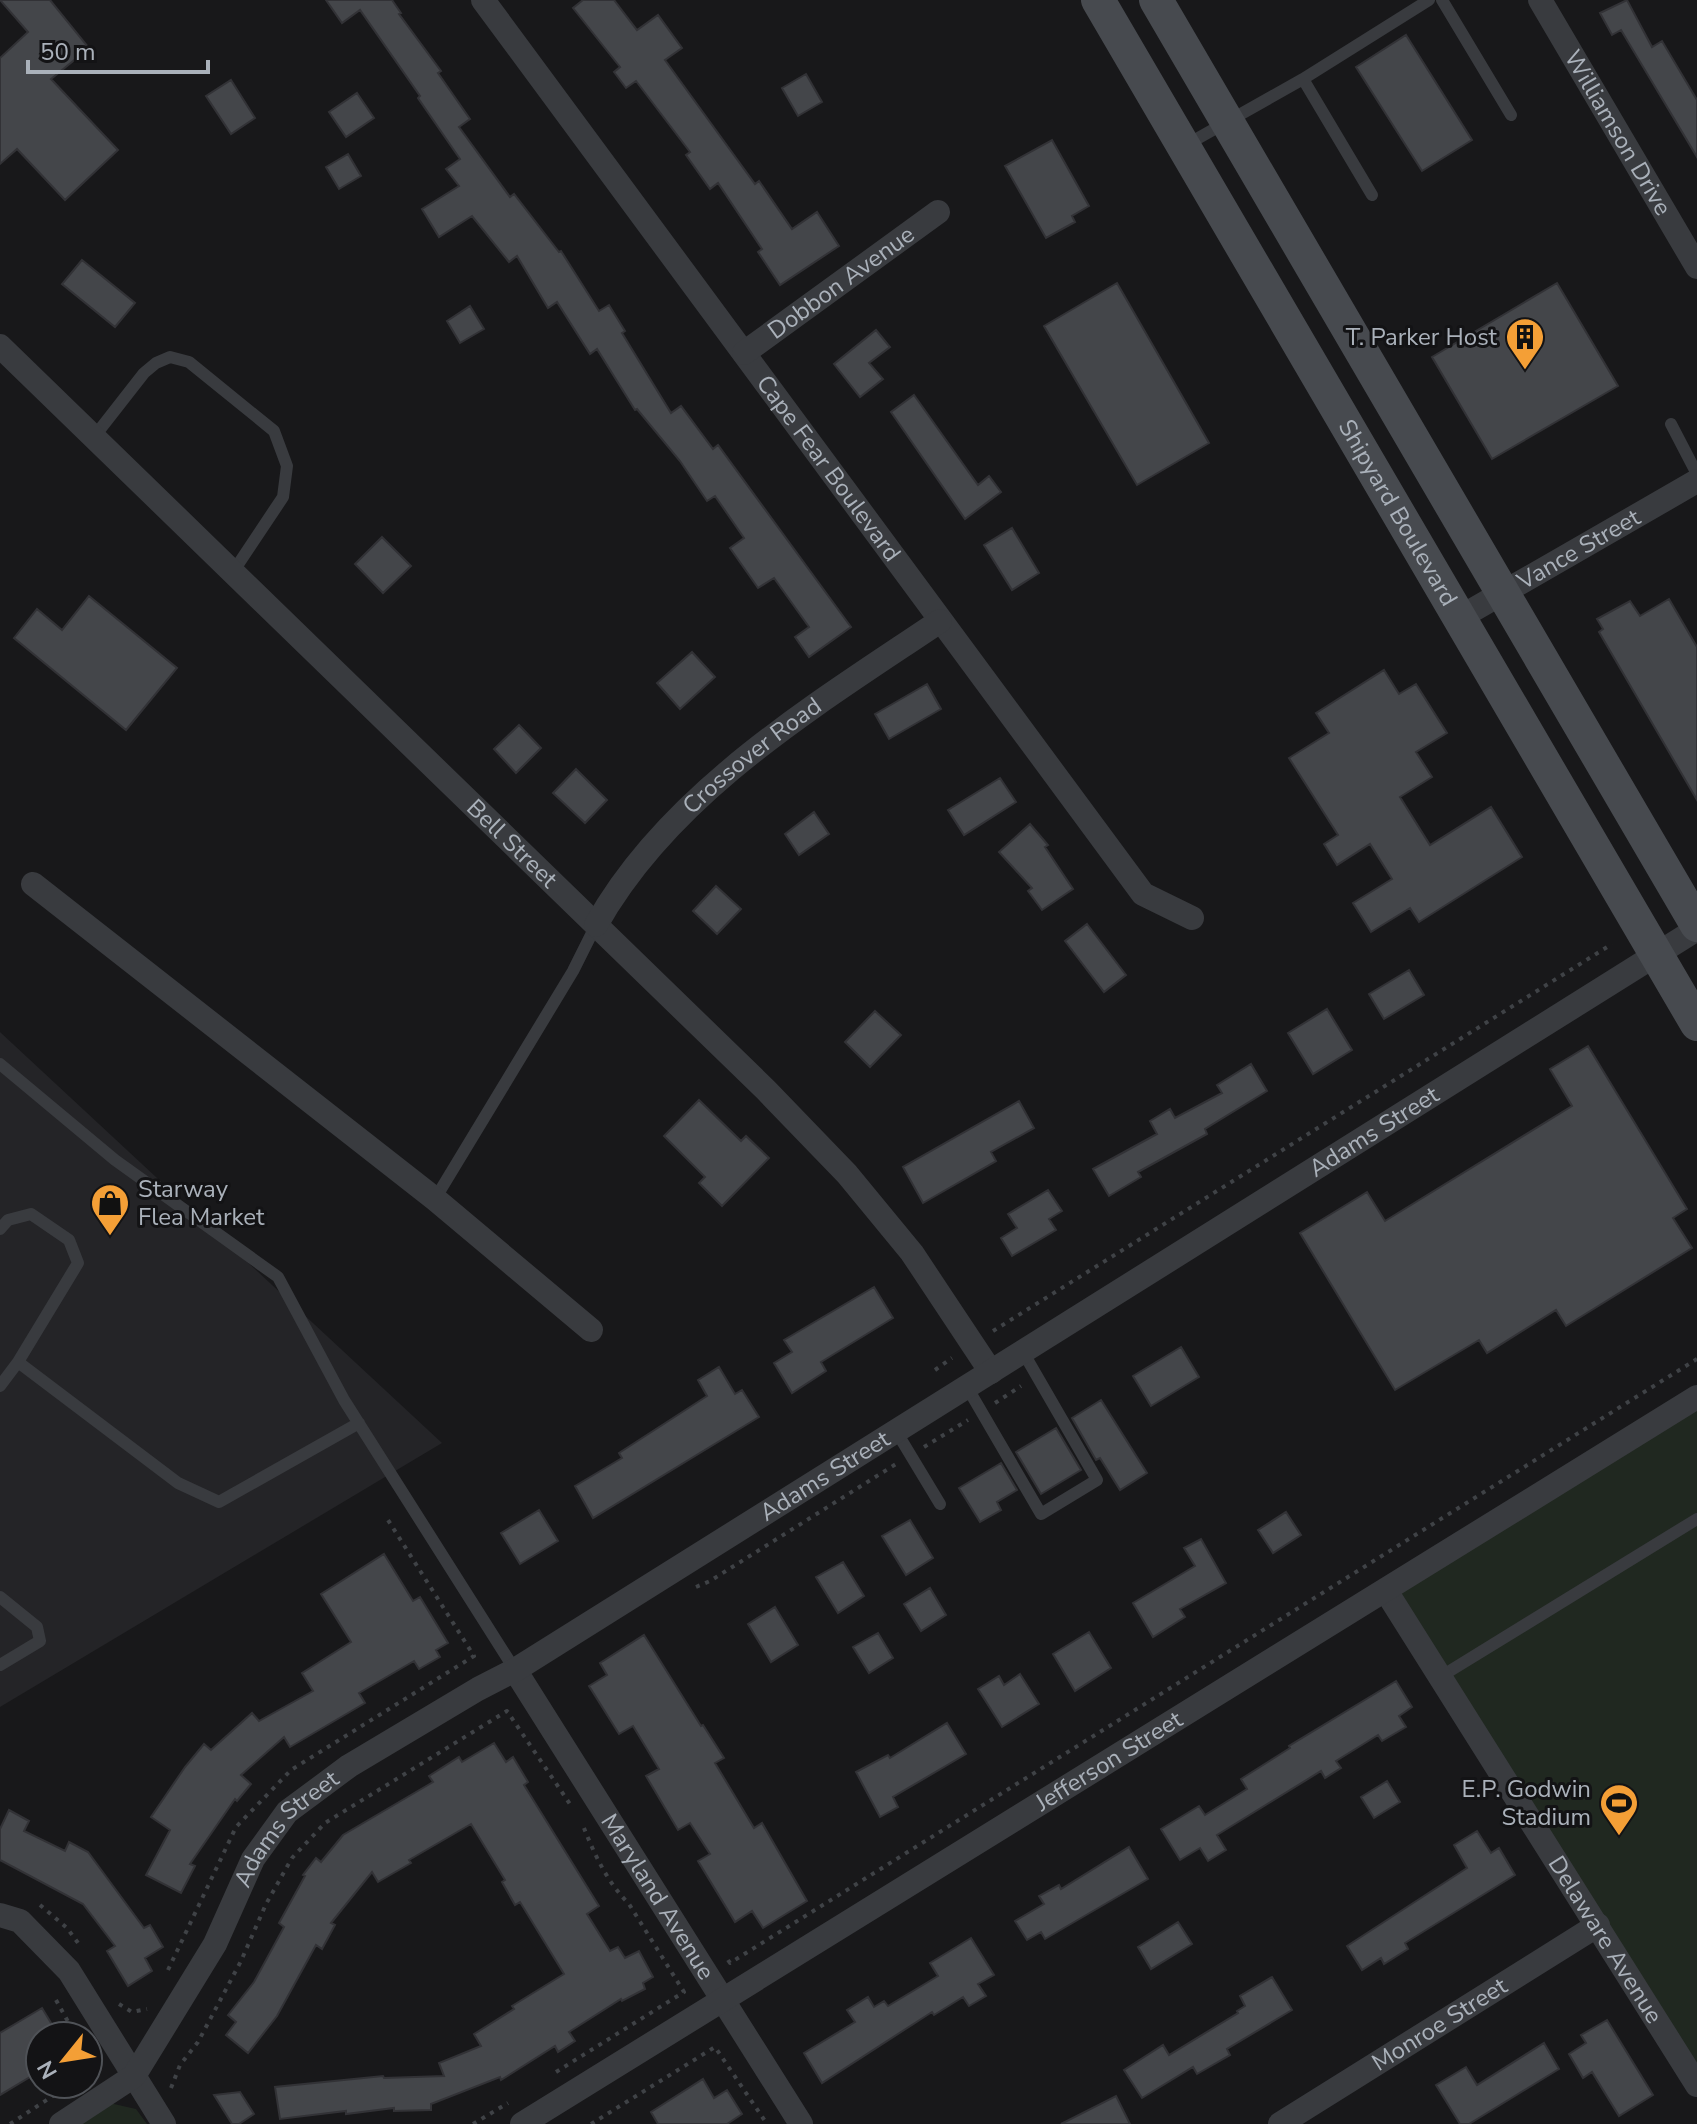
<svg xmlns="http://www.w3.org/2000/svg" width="1697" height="2124" viewBox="0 0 1697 2124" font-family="'Nunito Sans',sans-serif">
<rect width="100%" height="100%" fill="#18181a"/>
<path fill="#242427" d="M0,1032L442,1443L0,1707Z"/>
<path fill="#202820" d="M1697,1397V2083L1386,1591Z
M105,2102L136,2109L147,2124H70Z"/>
<path fill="#44464a" stroke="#323236" stroke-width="2" d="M0,0H50L89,48L51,79L118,150L65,200L17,149L0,164V58L28,32Z
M326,0H392L401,13L399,14L441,71L438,73L470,119L459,127L510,197L514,194L559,252L561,251L599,311L609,305L625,331L622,333L671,413L681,406L713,449L718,445L851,627L809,657L795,637L809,627L774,578L758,588L730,548L744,538L715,496L707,501L680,461L637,409L635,410L597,349L590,354L557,302L548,308L517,256L509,262L472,216L439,237L422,209L459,186L446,169L460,159L418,98L420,96L360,10L342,23Z
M583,0H614L637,30L658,15L682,48L665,60L755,184L759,181L792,229L817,212L839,246L780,285L758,252L762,249L718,183L710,189L686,155L690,152L636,81L626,88L614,72L620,67L573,8Z
M1627,0L1652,47L1662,41L1697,100V157L1621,30L1612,35L1600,13Z
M1406,35L1472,140L1422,171L1356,67Z
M806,74L822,102L798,116L782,88Z
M231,80L255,118L231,134L206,96Z
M357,93L374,118L346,137L329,112Z
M1052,140L1089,206L1072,216L1075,222L1046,238L1005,166Z
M348,154L361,176L339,189L326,167Z
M82,260L135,303L115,327L62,284Z
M1117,283L1209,443L1137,485L1044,326Z
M1557,283L1618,386L1492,459L1432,357Z
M470,306L484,329L460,343L447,321Z
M876,330L890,347L869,363L883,379L860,397L834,364Z
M914,395L978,485L989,476L1001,492L965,519L891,412Z
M1012,528L1039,573L1012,590L984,545Z
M382,537L411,566L383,593L355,564Z
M89,596L177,668L126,730L14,638L37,609L62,630Z
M1669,599L1697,647V800L1599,632L1603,629L1597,619L1630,601L1640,616Z
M692,652L715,677L680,709L657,683Z
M1384,670L1399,694L1416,684L1447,733L1416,752L1432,777L1400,797L1430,845L1491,807L1522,857L1419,922L1410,908L1371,932L1353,903L1392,879L1370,844L1337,865L1324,844L1338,835L1289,758L1329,733L1316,713Z
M927,684L941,709L889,739L875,714Z
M519,725L541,748L516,773L494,749Z
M576,769L607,800L585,823L553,793Z
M1000,778L1016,802L964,835L948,810Z
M814,812L829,834L799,855L785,834Z
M1030,824L1048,845L1045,847L1073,889L1042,910L1028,891L1032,888L999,852Z
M716,886L741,909L717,934L693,911Z
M1087,924L1126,975L1104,992L1065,941Z
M1409,970L1424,995L1384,1019L1369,994Z
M1327,1009L1352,1050L1313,1074L1288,1033Z
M875,1011L901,1035L870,1067L845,1042Z
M1588,1046L1687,1209L1673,1218L1692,1248L1566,1326L1556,1310L1487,1353L1479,1340L1395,1390L1300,1233L1367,1192L1385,1221L1572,1106L1550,1069Z
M1251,1064L1267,1091L1205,1129L1207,1134L1138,1172L1141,1177L1109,1196L1093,1169L1157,1134L1150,1121L1170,1109L1175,1118L1222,1093L1217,1085Z
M699,1100L741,1141L746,1136L769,1158L722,1206L699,1183L705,1177L664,1136Z
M1019,1101L1034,1128L991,1152L996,1161L923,1203L903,1167Z
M1048,1190L1062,1211L1049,1219L1056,1230L1012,1256L1001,1238L1017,1228L1008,1214Z
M874,1287L893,1318L821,1362L826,1371L792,1393L774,1363L792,1352L784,1340Z
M1181,1347L1199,1377L1151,1406L1133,1376Z
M719,1367L735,1394L742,1390L759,1417L593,1518L575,1486L622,1458L619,1453L707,1396L698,1380Z
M1101,1400L1147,1473L1120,1490L1100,1458L1096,1460L1072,1418Z
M1056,1428L1081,1470L1041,1494L1016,1452Z
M1001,1463L1017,1490L997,1502L1001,1510L980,1522L959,1488Z
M539,1510L558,1541L520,1564L501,1533Z
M1286,1512L1301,1535L1273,1553L1258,1530Z
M910,1520L933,1558L906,1575L882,1536Z
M1201,1539L1226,1583L1180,1609L1185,1617L1153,1637L1133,1603L1195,1566L1184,1548Z
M384,1554L413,1601L420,1597L448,1643L436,1650L440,1657L419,1669L414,1661L359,1693L365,1703L290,1747L284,1737L241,1775L251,1784L237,1801L235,1799L190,1864L195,1866L181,1893L146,1875L170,1830L151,1817L185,1767L204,1744L211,1750L252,1713L259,1721L313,1691L302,1673L351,1642L321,1594Z
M843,1562L864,1596L838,1613L816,1577Z
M930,1588L946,1615L921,1631L904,1604Z
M775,1607L798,1645L771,1662L748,1624Z
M1089,1632L1111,1668L1075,1691L1053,1654Z
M878,1633L893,1658L869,1673L853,1647Z
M644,1635L701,1726L703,1725L724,1758L715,1763L754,1828L762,1823L807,1901L763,1928L752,1911L735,1922L698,1861L710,1854L690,1823L678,1830L646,1776L659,1769L633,1726L619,1734L589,1686L607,1675L600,1663Z
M1020,1674L1039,1704L1002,1727L978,1689L999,1676L1004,1685Z
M1396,1681L1412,1707L1399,1716L1406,1727L1382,1741L1378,1735L1336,1761L1341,1768L1325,1778L1321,1771L1217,1835L1226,1850L1208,1861L1200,1848L1180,1860L1161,1829L1199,1806L1205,1815L1247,1789L1241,1779L1290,1748L1289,1746Z
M947,1723L966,1754L893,1797L898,1807L880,1817L856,1772L888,1755L890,1758Z
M494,1743L506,1762L513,1757L528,1782L524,1785L599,1906L587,1914L610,1951L618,1947L625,1958L639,1951L653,1977L643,1983L645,1989L622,2001L621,1999L569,2032L575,2041L558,2052L555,2046L501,2080L500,2077L431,2104V2110L394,2111V2108L346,2114V2111L280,2119L275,2087L383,2076L384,2078L444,2076L439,2063L481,2046L474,2034L514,2009L512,2006L564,1974L520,1902L515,1905L502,1882L505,1880L471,1824L409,1860L411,1863L378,1882L372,1872L331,1923L335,1925L322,1949L316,1945L277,2016L248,2053L226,2035L236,2022L228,2015L254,1982L284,1927L279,1923L305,1876L303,1875L316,1858L321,1862L343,1835L433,1782L429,1776L459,1757L462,1762Z
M1387,1781L1400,1802L1374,1818L1361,1797Z
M9,1810L29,1821L24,1831L65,1851L69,1842L88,1852L144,1928L150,1925L163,1947L145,1958L152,1971L128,1986L107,1951L115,1946L83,1904L0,1860V1829Z
M1477,1831L1491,1853L1499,1848L1515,1875L1405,1943L1408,1949L1384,1964L1381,1958L1362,1970L1347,1946L1467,1868L1454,1845Z
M1129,1847L1148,1879L1045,1939L1041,1932L1027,1940L1015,1921L1044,1904L1039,1896L1059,1885L1061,1889Z
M1178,1922L1192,1944L1151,1969L1138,1947Z
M971,1938L994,1975L978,1984L986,1996L969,2006L963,1997L934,2015L932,2012L822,2083L804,2053L855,2022L847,2010L868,1997L874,2007L884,2001L888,2006L938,1976L930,1963Z
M1272,1977L1292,2010L1227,2049L1230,2055L1197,2074L1193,2067L1142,2098L1124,2070L1163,2045L1169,2055L1238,2013L1237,2011L1245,2006L1240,1996Z
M42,2008L59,2036H40V2071L0,2095V2033Z
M1607,2020L1653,2095L1619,2116L1592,2072L1583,2078L1569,2054L1586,2043L1581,2035Z
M1544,2043L1559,2069L1469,2124H1460L1436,2085L1466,2067L1477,2085Z
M703,2079L714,2098L727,2090L742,2114L727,2124H658L651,2112Z
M240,2092L254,2114L239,2124H232L214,2095Z
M1116,2096L1130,2124H1061Z"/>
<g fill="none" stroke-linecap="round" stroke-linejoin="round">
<path stroke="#3f4246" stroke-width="4" stroke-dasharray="4 6" stroke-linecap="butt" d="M993,1331L1612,944
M935,1370L952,1358
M995,1403L1021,1386
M924,1447L968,1420
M696,1587L710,1581L896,1464
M40,1905L67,1928L81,1947
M728,1960L730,1963L1697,1359
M168,1970L236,1827L291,1770L474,1656L388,1520
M56,2000L76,2036
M119,2004L132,2012L147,2009
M88,2056V2065
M556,2072L684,1992L629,1904C608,1883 595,1856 584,1828
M171,2088L180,2065L198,2042L241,1961L266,1904L292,1858L325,1823L507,1711L572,1807
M10,2124L71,2084
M473,2124L508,2103
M591,2124L715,2047L767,2124"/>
<path stroke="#393b3f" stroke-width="12" d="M1442,0L1511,115
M1303,79L1372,195
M1186,145L1303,79L1429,0
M1671,424L1697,474
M94,437L144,373L156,363L170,357L189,362L274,431L287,466L283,497L233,572
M0,1064L115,1160L278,1277L344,1400L515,1670
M435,1199L573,971L596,925
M0,1229L8,1220L31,1214L69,1240L78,1263L18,1362L0,1386
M18,1362L178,1483L219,1502L359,1423
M967,1387L1041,1514L1097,1480L1023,1352
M896,1431L940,1504
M0,1597L37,1627L40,1641L0,1665
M1440,1677L1697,1519"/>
<g stroke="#393b3f" stroke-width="24">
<path id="s1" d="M483,0L1143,894L1192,918"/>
<path id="s2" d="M1540,0L1697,267"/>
<path id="s3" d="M0,346L766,1090L847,1174L912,1253L991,1372"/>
<path id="s4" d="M744,353L938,212"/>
<path id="s5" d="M1459,618L1697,481"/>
<path d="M33,884L435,1199L591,1330"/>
<path id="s6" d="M596,925C670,792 817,704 940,621"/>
<path id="s7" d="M1386,1591L1697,2085"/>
<path id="s8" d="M515,1670L801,2124"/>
<path d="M0,1915L20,1921L69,1971L164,2124"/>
<path id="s9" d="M61,2124L134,2076L215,1944L253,1859L287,1812L349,1766L478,1689L515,1670L1697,929"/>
<path id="s10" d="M522,2124L1697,1397"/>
<path id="s11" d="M1280,2124L1598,1925"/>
</g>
<g stroke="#474a4f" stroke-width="34">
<path id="s12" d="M1098,0L1697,1024"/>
<path d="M1156,0L1697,925"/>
</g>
</g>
<defs>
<symbol id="building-pin" viewBox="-11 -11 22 30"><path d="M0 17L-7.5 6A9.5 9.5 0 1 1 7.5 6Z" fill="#f49f36" stroke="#131315"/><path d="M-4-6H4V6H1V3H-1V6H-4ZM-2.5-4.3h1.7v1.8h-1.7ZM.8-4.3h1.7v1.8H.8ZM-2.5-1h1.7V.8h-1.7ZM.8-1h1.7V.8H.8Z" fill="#111"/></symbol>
<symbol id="shop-pin" viewBox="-11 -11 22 30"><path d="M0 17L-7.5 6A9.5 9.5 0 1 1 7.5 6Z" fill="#f49f36" stroke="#131315"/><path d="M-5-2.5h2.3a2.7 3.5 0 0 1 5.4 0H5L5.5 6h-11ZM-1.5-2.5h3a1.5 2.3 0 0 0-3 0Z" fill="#111"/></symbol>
<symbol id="stadium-pin" viewBox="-11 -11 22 30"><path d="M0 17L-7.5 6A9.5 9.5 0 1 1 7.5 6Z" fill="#f49f36" stroke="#131315"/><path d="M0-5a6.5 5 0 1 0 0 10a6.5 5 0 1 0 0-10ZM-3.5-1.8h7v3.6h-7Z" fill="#111"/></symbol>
</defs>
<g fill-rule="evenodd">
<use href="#building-pin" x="1503" y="315" width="44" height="60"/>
<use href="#shop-pin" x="88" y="1181" width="44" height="60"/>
<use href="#stadium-pin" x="1597" y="1781" width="44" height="60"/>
</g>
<g text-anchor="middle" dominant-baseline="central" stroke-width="6" stroke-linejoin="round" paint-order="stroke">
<g font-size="24" fill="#aab1ba" stroke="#131315">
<text stroke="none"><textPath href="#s2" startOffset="154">Williamson Drive</textPath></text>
<text stroke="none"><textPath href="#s4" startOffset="120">Dobbon Avenue</textPath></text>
<text stroke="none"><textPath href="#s1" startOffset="582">Cape Fear Boulevard</textPath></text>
<text stroke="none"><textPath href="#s12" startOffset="594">Shipyard Boulevard</textPath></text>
<text stroke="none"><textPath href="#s5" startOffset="138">Vance Street</textPath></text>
<text stroke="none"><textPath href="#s6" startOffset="232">Crossover Road</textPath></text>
<text stroke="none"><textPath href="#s3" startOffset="714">Bell Street</textPath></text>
<text stroke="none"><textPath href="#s9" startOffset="1676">Adams Street</textPath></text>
<text stroke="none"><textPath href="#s9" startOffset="1028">Adams Street</textPath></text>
<text stroke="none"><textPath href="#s10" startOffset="690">Jefferson Street</textPath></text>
<text stroke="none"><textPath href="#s9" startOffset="380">Adams Street</textPath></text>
<text stroke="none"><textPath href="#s8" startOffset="268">Maryland Avenue</textPath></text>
<text stroke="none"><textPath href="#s7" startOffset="412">Delaware Avenue</textPath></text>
<text stroke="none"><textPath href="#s11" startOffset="188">Monroe Street</textPath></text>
</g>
<g font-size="24" fill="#aab1ba" stroke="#131315" text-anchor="end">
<text x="1497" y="337">T. Parker Host</text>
<text x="138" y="1189" text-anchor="start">Starway<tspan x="138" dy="28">Flea Market</tspan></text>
<text x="1591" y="1789">E.P. Godwin<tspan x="1591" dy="28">Stadium</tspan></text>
</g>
</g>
<g transform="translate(64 2060) rotate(240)"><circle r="38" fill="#131315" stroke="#4f5257" stroke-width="2"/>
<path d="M0-6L14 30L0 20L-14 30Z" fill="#f49f36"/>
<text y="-12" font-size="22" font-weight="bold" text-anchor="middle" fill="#aab1ba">N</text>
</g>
<path d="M28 60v12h180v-12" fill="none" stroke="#aab1ba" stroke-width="4"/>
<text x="40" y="60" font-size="24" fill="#aab1ba" stroke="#131315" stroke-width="6" paint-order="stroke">50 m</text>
</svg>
